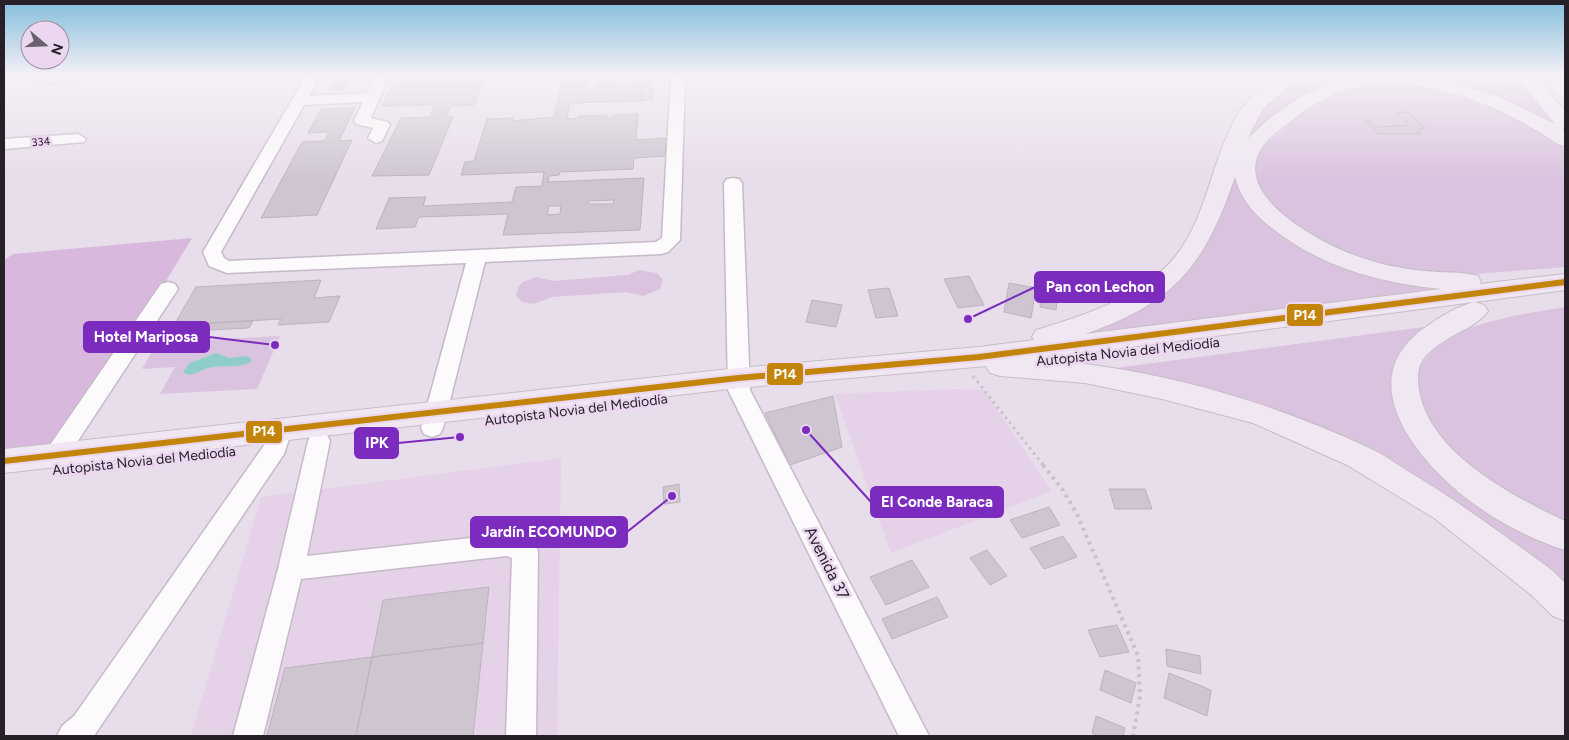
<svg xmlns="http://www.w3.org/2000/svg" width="1569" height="740" viewBox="0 0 1569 740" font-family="Figtree,sans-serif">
<rect width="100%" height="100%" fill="#e8ddea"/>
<path fill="#e5d1e8" d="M957,389L984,390L1052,491L891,553L835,394Z
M561,458L557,736H191L261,497Z"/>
<path fill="#dac3de" d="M1305,76H1370L1328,84L1272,117L1258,134L1240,172L1319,253L1464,287L1244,316L1093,332L1135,311L1172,286L1263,109L1289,85Z
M1399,76H1513L1559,129L1424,79Z
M1368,84H1419L1460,93L1537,127L1565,149V267L1461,275L1406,271L1362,262L1321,244L1281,216L1262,197L1253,166L1262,147L1302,113L1337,92Z
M639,270L657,273L663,280L660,289L643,296L626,292L552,297L534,304L522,302L516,295L519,286L523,282L536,277L553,281L628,275Z
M1565,307V527L1528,511L1487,487L1422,417L1413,388L1417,368L1438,345L1467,328L1513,316Z
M1431,326L1397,360L1394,390L1509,517L1565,542V591L1486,527L1389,463L1101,370Z
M280,336L257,389L160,394L175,367L142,369L157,343Z"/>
<path fill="#d8b9dd" d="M192,238L166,281L48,449L4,448V260L13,254Z"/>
<path fill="#8fcec8" d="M216,353L229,358L247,356L251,359V362C239,369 222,364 208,368C202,370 196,374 189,375L183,372L190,363Z"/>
<path fill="#cec5d0" stroke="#bcb3be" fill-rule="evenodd" d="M45,76H81L73,84L36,85Z
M338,76H353L346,89L330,90Z
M398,76H485L474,105L451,106L446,117H453L429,175L372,176L401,118L430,117L435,105L382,106Z
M563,76H643L640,101L570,103L567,119L579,118V116L607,115V118H613V115L638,114L636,140L666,138L665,156L634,158L633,169L560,172L559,175L549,176L548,182L644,178L640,230L503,235L508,214L419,217L415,227L376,229L389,198L426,197L423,206L512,202L516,187L542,186L544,172L461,175L465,162L474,161L487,119L513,118V121L554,117ZM630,76L629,82H619V77ZM598,78L595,91H585L587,79ZM614,200L613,204H588V201ZM549,206H561L560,214L547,215Z
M643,76H654L652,100L640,101Z
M355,108L339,141L352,140L317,215L261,218L302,142L324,141L329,132L308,133L321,109Z
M1408,112L1425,128L1418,130L1421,134H1378L1365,121H1371L1377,127L1409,125L1397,113Z
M969,276L984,305L958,308L944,279Z
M321,280L314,298L340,296L329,322L278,325L281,319L174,325L196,287Z
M1009,283L1036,288L1031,318L1004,312Z
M889,288L898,316L876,318L868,290Z
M1042,289L1058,292L1056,310L1040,307Z
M812,300L842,305L836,327L806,322Z
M253,321L249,328L170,332L174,325Z
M833,396L842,447L790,465L765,413Z
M679,484L680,502L664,504L663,487Z
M1109,489H1145L1152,509H1115Z
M1049,507L1060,525L1022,538L1010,520Z
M1063,536L1077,557L1044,569L1030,548Z
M987,550L1007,576L990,585L970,558Z
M912,560L929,587L886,605L870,577Z
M489,587L483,643L372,657L383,600Z
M937,597L948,617L892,639L882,619Z
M1117,625L1129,652L1100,657L1088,630Z
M483,643L473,736H356L372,657Z
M1166,649L1200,656L1201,674L1167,666Z
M372,657L356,736H267L285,668Z
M1105,670L1136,683L1131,703L1100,690Z
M1169,673L1211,690L1207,716L1164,698Z
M1096,716L1125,728L1123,736H1100L1092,733Z"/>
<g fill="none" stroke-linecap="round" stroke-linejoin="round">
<defs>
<path id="minor" d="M306,76H320L309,96L367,93L375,76H389L371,118L388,122L390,125L382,141L376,143L368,138L373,128L356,124L354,121L363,102L304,105L221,252L224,258L229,261L656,242L662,238L671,76H685L680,240L668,252L661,254L485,262L443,428L440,434L432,437L424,434L421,428L466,263L227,273L209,266L203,252Z
M78,134L86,139L84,142L4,149V139Z
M733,178L739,179L742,183L750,390L929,736H899L728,390L724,183L727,179Z
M168,282L175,284L178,289L64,462L56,464L48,462L44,455L48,448L161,284Z
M281,421L289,424L292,430L284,454L94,736H57L62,726L74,716L265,444L273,424Z
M319,432L327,435L330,441L307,556L507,534L534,543L538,551L536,736H506L512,558L507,556L301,579L263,736H233L278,569L308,441L311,435Z"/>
<path id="highway" d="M1279,76H1302L1263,108L1248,138L1269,119L1300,97L1329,83L1351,76L1436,78L1500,97L1555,124L1515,76H1534L1565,111V129L1561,128L1565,131V146L1558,144C1506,109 1445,82 1381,84C1350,84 1319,99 1295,118C1283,127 1269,136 1261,149C1236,190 1298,228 1327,243C1358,259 1391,268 1425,271C1443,273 1461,271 1478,276L1481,282L1480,284L1565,274V290L1475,302L1484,305L1488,311C1477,329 1438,337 1422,361C1416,371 1418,385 1420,395C1433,455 1514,497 1565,521V550C1535,541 1502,524 1477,506C1423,468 1348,383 1423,329C1438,318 1456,307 1474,302L1039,359C1152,368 1265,399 1367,447C1381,453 1394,462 1406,470C1458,501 1505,536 1553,571L1565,583V621L1553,616L1529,593L1434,518L1347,465L1253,423L1162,399L1085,383L1000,376L990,373L986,366L738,388L4,473V449L738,368L979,347L1034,340L1032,337L1036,330C1085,315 1141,298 1175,257C1212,211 1212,142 1249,99C1258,90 1269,83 1279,76ZM1235,177C1240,199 1256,216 1273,229C1322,267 1379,283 1441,289L1085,334C1175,303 1205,265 1235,177Z
M1542,76H1562L1565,80V97L1558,95Z"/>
</defs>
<use href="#minor" stroke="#c4bbc6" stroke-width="3"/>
<use href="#highway" stroke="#c4bec5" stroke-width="2"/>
<path stroke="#c6c2c7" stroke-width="3" stroke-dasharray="2.5 4" stroke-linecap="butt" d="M973,376L1044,466"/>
<path stroke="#c6c2c7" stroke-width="4" stroke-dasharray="3 4.5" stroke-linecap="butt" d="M1043,465L1062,489L1077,514L1138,656L1140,696L1133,736"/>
<use href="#minor" fill="#fcfafc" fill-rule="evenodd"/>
<use href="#highway" fill="#f0e7f2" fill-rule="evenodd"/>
<defs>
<path id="bus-1" d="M4,461L738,378L979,357L1565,282"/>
</defs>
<use href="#bus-1" stroke="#ecd7f0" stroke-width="10"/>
<use href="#bus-1" stroke="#c3840a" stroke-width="6"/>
</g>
<linearGradient id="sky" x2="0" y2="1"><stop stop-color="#84bedb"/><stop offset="0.42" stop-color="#f5f0f6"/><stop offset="1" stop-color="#f5f0f6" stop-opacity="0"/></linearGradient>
<rect width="1569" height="180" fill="url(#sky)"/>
<g text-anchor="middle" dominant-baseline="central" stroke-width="5" stroke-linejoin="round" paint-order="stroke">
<g font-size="11" fill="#282029" stroke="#ecd7f0">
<text transform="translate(41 142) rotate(-4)">334</text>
</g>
<g font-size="14" fill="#282029" stroke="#ecd7f0">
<text transform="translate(1128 352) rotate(-6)">Autopista Novia del Mediodía</text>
<text transform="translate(576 410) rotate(-7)">Autopista Novia del Mediodía</text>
<text transform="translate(144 461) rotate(-6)">Autopista Novia del Mediodía</text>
</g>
<g font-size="16" fill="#282029" stroke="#ecd7f0">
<text transform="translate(827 563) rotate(63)">Avenida 37</text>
</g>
</g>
<path fill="none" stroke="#7b2cbf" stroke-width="2" d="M968 319L1035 287M275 345L209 337M460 437L398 443M806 430L871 502M672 496L627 532"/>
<g fill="#7b2cbf" stroke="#ecd7f0" stroke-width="2">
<circle cx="968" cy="319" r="5"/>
<circle cx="275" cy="345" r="5"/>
<circle cx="460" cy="437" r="5"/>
<circle cx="806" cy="430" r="5"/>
<circle cx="672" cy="496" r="5"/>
</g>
<g fill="#7b2cbf" stroke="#7b2cbf" stroke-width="2">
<rect x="1035" y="272" width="129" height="30" rx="5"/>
<rect x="84" y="322" width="125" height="30" rx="5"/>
<rect x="355" y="428" width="43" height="30" rx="5"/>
<rect x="871" y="487" width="132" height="30" rx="5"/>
<rect x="471" y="517" width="156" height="30" rx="5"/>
</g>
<g font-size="15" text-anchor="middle" font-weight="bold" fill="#fff">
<text x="1100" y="292">Pan con Lechon</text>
<text x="146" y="342">Hotel Mariposa</text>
<text x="377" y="448">IPK</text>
<text x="937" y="507">El Conde Baraca</text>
<text x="549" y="537">Jardín ECOMUNDO</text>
</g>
<g stroke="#ecd7f0" stroke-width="2">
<rect x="1286" y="303" width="38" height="24" rx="5" fill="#c3840a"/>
<rect x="766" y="362" width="38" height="24" rx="5" fill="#c3840a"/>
<rect x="245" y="420" width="38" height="24" rx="5" fill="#c3840a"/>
</g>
<g font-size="14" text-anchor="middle" font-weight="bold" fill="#fff">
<text x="1305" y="320">P14</text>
<text x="785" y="379">P14</text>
<text x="264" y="436">P14</text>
</g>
<rect width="1569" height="740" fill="none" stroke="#282029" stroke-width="10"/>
<g transform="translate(45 45) rotate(109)"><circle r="24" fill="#ecd7f0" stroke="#9e8ea0"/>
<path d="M0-4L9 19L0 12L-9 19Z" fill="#6b626d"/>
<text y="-8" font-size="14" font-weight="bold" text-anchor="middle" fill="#282029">N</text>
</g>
</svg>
